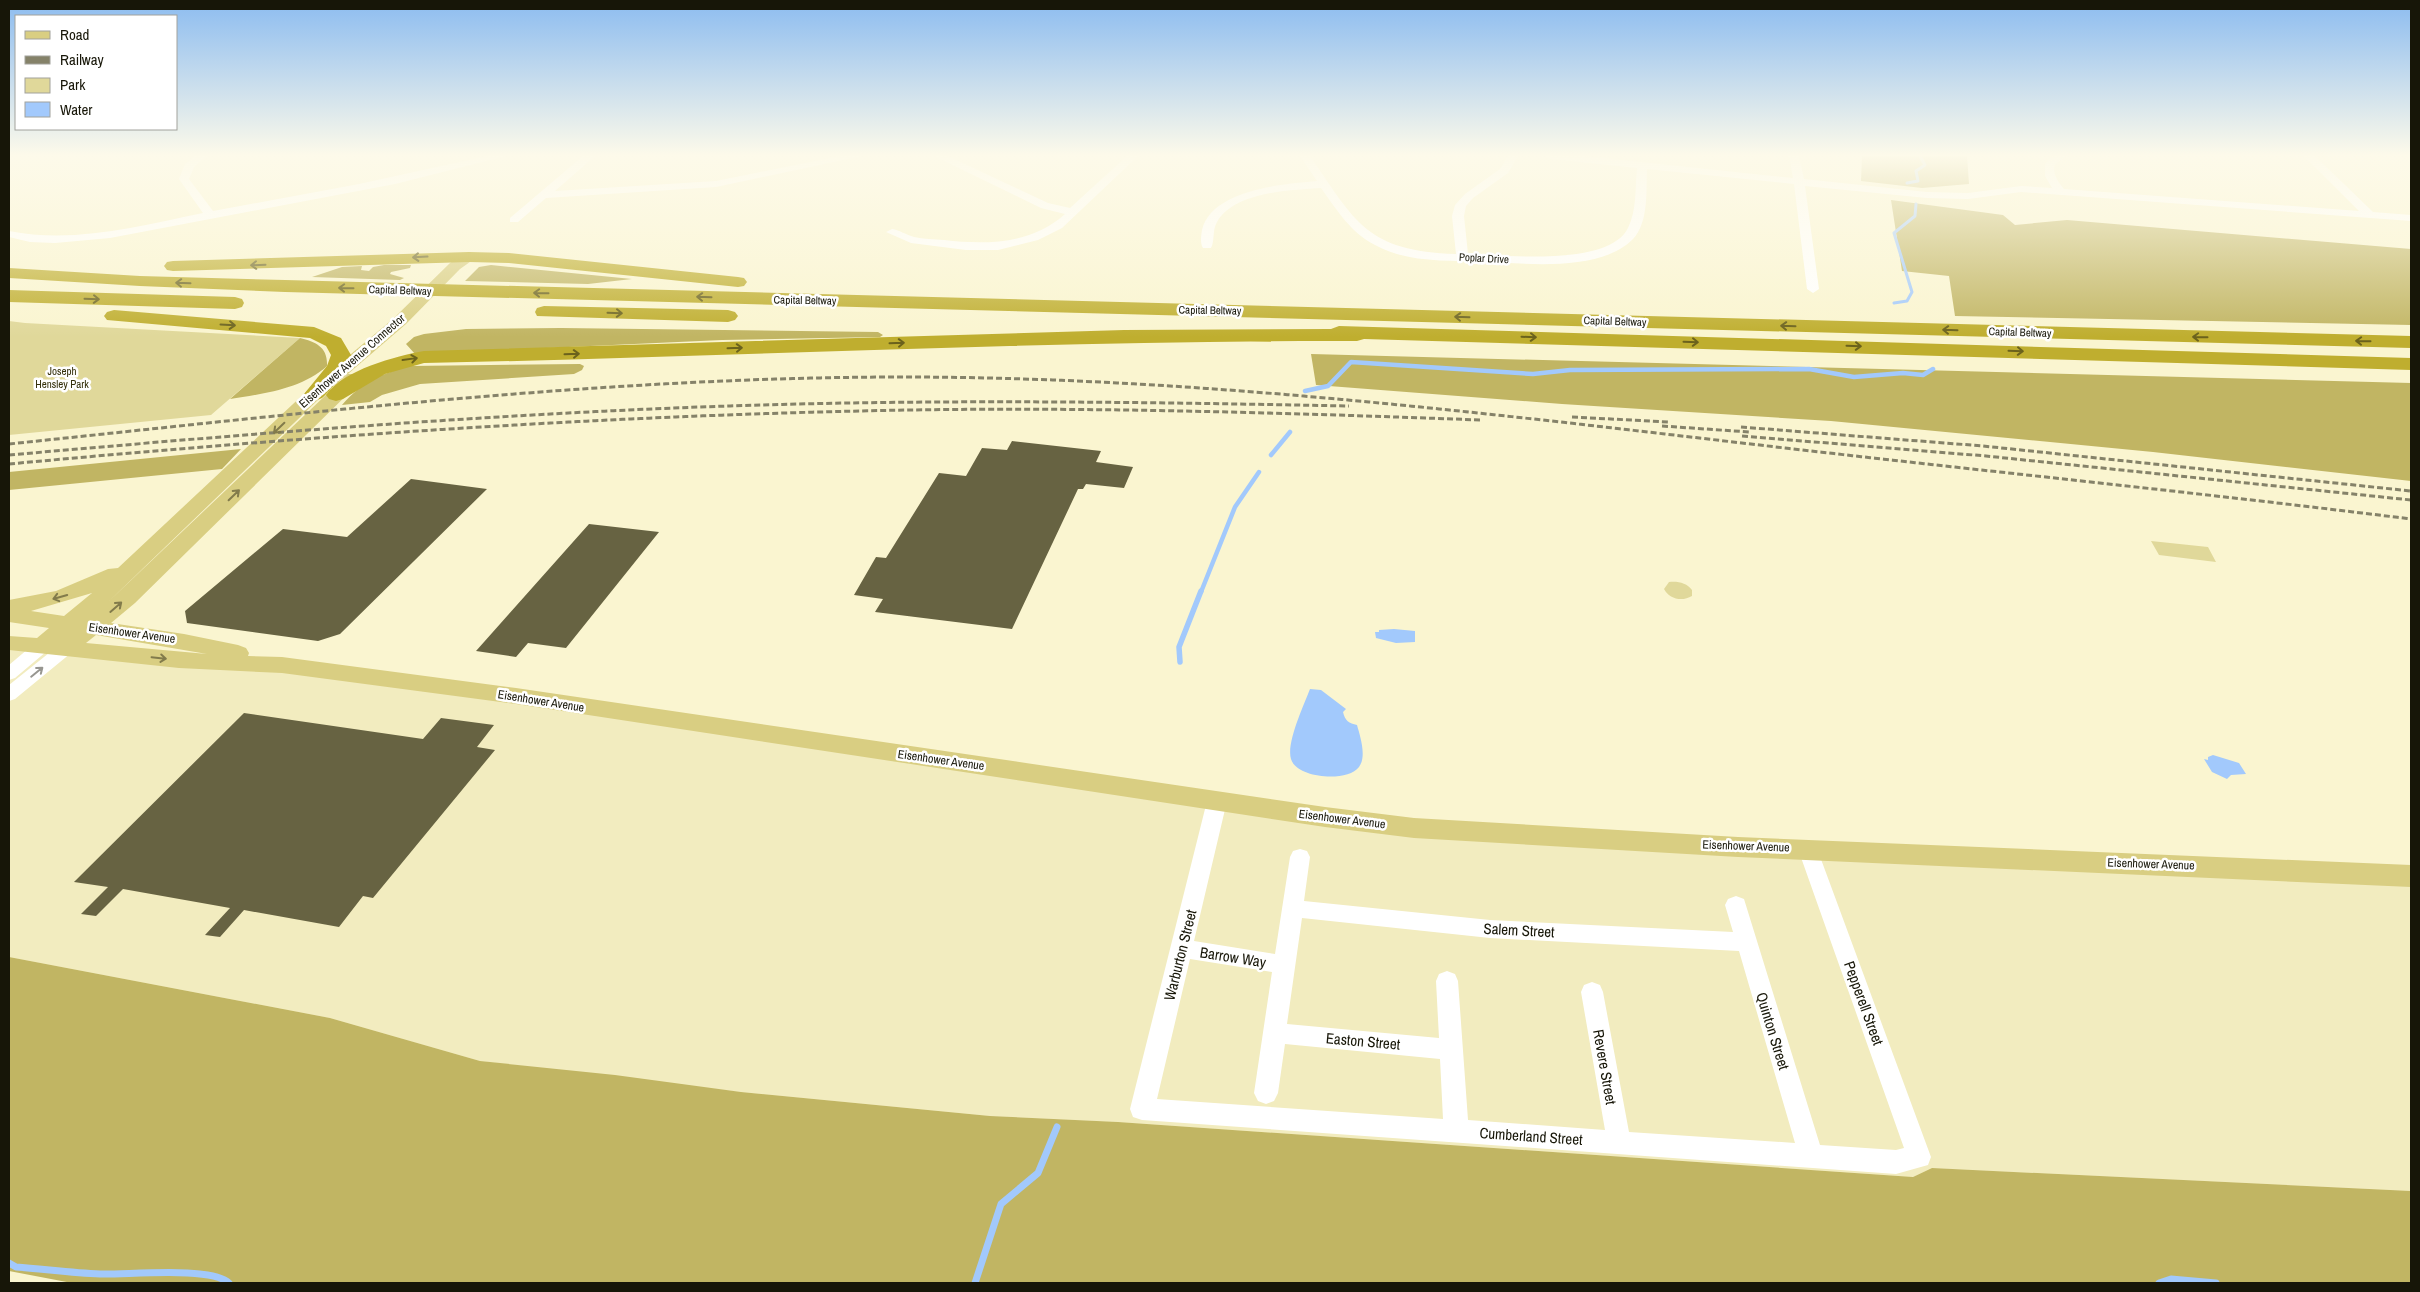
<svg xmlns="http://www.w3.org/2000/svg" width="2420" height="1292" viewBox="0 0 2420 1292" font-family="'Archivo Narrow',sans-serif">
<rect width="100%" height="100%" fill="#faf5d0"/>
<path fill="#f2ecbf" d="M9,642L41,647L282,665L1426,828L1985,857L2411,875V1191L1932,1168L1913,1177L1118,1122L990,1116L741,1092L480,1061L330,1018L9,957Z"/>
<path fill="#e0d89a" d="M9,321L25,323L300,338L211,415L9,435Z
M2151,541L2208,547L2216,562L2159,555Z
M1669,582C1678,581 1687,583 1692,590V596C1682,602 1669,599 1664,589Z"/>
<path fill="#c1b563" d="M1862,156H1967L1969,184L1922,188L1861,181Z
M1891,200L2003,215L2015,225L2067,220L2411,249V325L1955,316L1949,276L1902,271Z
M384,265H411L410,268L391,272L390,274L404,278L400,280L312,277L342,267L362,266L361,270L369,271L373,267Z
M491,265L632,279L588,284L465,281L479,267Z
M561,328L878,332L883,335L880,337L722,340L415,354L406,344L414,337L424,334L466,329Z
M300,338C316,342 328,347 327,366C302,389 262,394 230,399Z
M1311,354L2411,383V481L2153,452L1831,421L1562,404L1316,385Z
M580,364L584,366L582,370L574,374L420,384L382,395L370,402L342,405C361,383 382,373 410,366Z
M241,449L222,469L9,490V472Z
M9,957L330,1018L480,1061L615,1075L741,1092L990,1116L1118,1122L1913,1177L1932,1168L2411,1191V1283H72L9,1271Z"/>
<path fill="#a2c9fc" d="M1394,629L1415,631V642L1396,643L1376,638L1375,632H1379V630Z
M1310,689L1321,690L1346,709L1343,712C1345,721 1349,723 1357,725C1360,736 1367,756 1359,767C1347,783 1296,778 1291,759C1286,743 1304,705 1310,689Z
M2213,755L2239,763L2246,774L2231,775L2227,779L2212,772L2204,759L2208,760V757Z"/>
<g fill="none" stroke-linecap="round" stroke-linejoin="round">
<path stroke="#a2c9fc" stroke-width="3" d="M1907,183L1918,181L1916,171L1925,165L1920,156
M1894,303L1907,301L1912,292L1894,233L1915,216L1916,204"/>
<path stroke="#a2c9fc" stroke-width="4.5" d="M1305,391L1328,386L1351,362L1533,374L1570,370L1809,369L1854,377L1903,373L1923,375L1933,369
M1271,455L1290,432
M1201,592L1235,507L1259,472"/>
<path stroke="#a2c9fc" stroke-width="5.5" d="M1180,662L1179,647L1201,591"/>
<path stroke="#a2c9fc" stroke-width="7" d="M9,1263L16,1267C44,1269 72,1273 100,1274C127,1275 211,1266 229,1283
M975,1283L1001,1204L1038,1173L1057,1127
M2159,1283L2171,1279L2216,1283"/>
</g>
<path fill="#676342" d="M1012,441L1101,451L1096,462L1133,467L1124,488L1086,484L1083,489H1078L1012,629L875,612L883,599L854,595L876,557L886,558L939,473L966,476L982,448L1007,450Z
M411,479L487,489L340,634L318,641L187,623L185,611L283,529L347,537Z
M589,524L659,532L566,648L528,643L516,657L476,651Z
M244,713L423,739L441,718L494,725L477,747L495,750L373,898L363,896L339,927L244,910L220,937L205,935L230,908L123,889L96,916L81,914L108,887L74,882Z"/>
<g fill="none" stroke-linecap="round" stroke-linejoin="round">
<path fill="#fff" fill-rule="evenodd" d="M195,156H207L194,167L189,179L213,211L359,184L487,156H506L395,184L110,238L55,243L30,242L9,237V231C74,244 139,226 203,213L179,179L185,164Z
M583,156H595L555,191L716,181L840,156H862L716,187L546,198L518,222H510V218Z
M934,156H948L1048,203L1070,208L1127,156H1138L1062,228L1038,240L998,250H966L911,243L886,232L892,229C900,230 906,235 914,237C923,239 934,239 944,240C987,245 1032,244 1065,214L1041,208Z
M1300,156H1310C1356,223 1367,251 1456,254L1452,216L1455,205L1465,194L1500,169L1508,156H1518L1508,173L1473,198L1466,206L1464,216L1468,254C1503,255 1609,267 1628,228C1637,210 1635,188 1637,168L1551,159L1546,156H1584L1793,178L1789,156H1799L1804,179L1927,192L1968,193L2021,186L2052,188L2045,176V164L2053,156H2065C2063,159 2057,162 2055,165C2051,173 2060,184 2064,189L2359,211L2304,156H2315L2373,212L2411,215V221L2021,192L1968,199L1927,198L1805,186L1819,289L1813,293L1807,289L1794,184L1647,169C1646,190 1649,222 1633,239C1599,273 1526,263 1483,262C1447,260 1407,263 1375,245C1351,233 1336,209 1321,188C1290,190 1234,192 1217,222C1212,230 1215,241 1211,248H1203C1200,243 1201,236 1202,230C1212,189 1284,184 1317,181Z
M41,641L47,643L50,647L47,651L15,678L9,680V665L35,643Z
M65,643L71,645L74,649L71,653L15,699L9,701V685L59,645Z
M1217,794L1224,796L1227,801L1194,941L1275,954L1290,857L1293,851L1300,849L1307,851L1310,857L1304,901L1490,920L1733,932L1725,905L1728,899L1736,896L1744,899L1820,1145L1896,1150L1904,1148L1798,849L1801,843L1808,841L1815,843L1931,1157L1928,1165L1896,1174L1142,1120L1133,1117L1130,1109L1207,801L1210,796ZM1302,918L1490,938L1739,951L1795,1143L1629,1132L1603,992L1600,985L1592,982L1584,985L1581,992L1605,1130L1468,1120L1458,981L1455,974L1447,971L1439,974L1436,981L1439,1038L1287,1024ZM1190,959L1272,972L1254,1093L1258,1101L1266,1104L1274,1101L1278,1093L1285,1044L1440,1059L1443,1119L1157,1099Z"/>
<path fill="#d9ce82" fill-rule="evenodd" d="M469,252L474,254L477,257L460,269L406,324L320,398L105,605L348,374H360L363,378L360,382L135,603L111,623L184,634L238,645L246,648L249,653L248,656L282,657L516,688L1325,807L1414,818L1738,837L2411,865V887L1738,857L1414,838L1325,827L516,704L282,673L179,668L9,650V636L37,638L49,628L9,622V600L56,591L108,569L118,568L308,390L394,318L450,263ZM92,593L64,616L31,611ZM96,635L207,654L86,643Z"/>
<path fill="#bfae2f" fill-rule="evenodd" d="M469,252L509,253L738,277L744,278L747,282L744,286L738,287L509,263L469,262L173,271L167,270L164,266L167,262L173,261Z
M9,268L140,276L285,280L2411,336V348L285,292L140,286L9,278Z
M9,290L235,297L242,299L244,303L242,307L235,309L9,302Z
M544,306L728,310L735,312L738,316L735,320L728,322L537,316L535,312L537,308Z
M114,310L314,327L341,338L351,355C346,368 333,389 322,398C317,401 312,400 307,398L304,394L327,366L331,355L326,346L310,338L107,320L104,316L107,312Z
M1339,326L2411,358V370L1364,339L1357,341C1046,340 735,357 424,363L385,374L343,399L336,401L329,399L326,395C343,370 396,356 424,351L1124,330L1331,329Z"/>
<path stroke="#858269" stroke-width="3" stroke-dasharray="6 3" stroke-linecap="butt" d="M1572,417L1669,422
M1662,426L1749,432
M1741,427L1983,446L2411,491
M1742,436L1986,456L2411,500
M9,444C306,413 604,377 903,377C1199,377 1492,414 1785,448C1993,472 2202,493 2411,519
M9,455C248,434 488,414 729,406C935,399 1142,402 1349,406
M9,464C309,436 609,415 910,410C1100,407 1290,413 1480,420"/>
</g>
<defs><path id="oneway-shaft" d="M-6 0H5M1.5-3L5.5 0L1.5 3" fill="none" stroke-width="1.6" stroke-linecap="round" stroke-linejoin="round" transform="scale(1.25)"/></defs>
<g stroke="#6b621c">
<use href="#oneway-shaft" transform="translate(420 257) rotate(177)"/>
<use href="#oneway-shaft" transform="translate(258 265) rotate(178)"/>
<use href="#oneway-shaft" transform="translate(183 283) rotate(-178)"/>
<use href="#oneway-shaft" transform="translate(346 288) rotate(-179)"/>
<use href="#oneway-shaft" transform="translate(541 293) rotate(-179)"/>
<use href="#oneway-shaft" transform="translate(704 297) rotate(-178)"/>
<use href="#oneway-shaft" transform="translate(92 299) rotate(2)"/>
<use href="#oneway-shaft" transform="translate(615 313) rotate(2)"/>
<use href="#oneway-shaft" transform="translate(1462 317) rotate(-178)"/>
<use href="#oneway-shaft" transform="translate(228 325) rotate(3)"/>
<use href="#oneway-shaft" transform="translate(1788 326) rotate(-178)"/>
<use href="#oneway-shaft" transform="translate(1950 330) rotate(-178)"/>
<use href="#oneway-shaft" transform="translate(1529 337) rotate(2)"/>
<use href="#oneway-shaft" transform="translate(2200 337) rotate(-179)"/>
<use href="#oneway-shaft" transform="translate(2363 341) rotate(-179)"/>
<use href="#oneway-shaft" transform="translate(1691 342) rotate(2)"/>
<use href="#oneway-shaft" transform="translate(897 343) rotate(-2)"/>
<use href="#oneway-shaft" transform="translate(1854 346) rotate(2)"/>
<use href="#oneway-shaft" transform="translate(735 348) rotate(-2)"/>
<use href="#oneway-shaft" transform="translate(2016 351) rotate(2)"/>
<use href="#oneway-shaft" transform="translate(572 354) rotate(-2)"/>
<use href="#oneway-shaft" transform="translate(410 359) rotate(-8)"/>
</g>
<g stroke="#827b4b">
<use href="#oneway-shaft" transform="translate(279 428) rotate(136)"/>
<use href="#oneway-shaft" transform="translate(234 495) rotate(-44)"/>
<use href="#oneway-shaft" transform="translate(60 597) rotate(164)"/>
<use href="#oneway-shaft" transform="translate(116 607) rotate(-41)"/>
<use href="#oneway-shaft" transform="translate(159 658) rotate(6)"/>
</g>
<use stroke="#979690" href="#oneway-shaft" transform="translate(37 672) rotate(-39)"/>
<linearGradient id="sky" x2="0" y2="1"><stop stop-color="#8cbcf0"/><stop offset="0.46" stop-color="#fdfaea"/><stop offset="1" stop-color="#fdfaea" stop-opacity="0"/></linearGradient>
<rect width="2420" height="337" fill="url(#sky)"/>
<g text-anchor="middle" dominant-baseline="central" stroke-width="5" stroke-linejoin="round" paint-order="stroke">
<g font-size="11" fill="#171608" stroke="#fff">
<text transform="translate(1484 258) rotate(3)">Poplar Drive</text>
<text transform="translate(400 290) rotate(2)">Capital Beltway</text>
<text transform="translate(805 300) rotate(1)">Capital Beltway</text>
<text transform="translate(1210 310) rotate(1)">Capital Beltway</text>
<text transform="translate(1615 321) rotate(2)">Capital Beltway</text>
<text transform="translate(2020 332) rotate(2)">Capital Beltway</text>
</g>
<g font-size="11" fill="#342f0a" stroke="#fff">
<text x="62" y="371">Joseph<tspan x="62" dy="13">Hensley Park</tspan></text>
</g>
<g font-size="12" fill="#171608" stroke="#fff">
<text transform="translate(352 361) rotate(-41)">Eisenhower Avenue Connector</text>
<text transform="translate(132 633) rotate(8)">Eisenhower Avenue</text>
<text transform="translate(541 701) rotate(9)">Eisenhower Avenue</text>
<text transform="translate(941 760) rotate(8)">Eisenhower Avenue</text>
<text transform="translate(1342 819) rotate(7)">Eisenhower Avenue</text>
<text transform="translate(1746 846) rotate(2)">Eisenhower Avenue</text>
<text transform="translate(2151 864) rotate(2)">Eisenhower Avenue</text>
</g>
<g font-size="15" fill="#171608" stroke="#fff">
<text transform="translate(1519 930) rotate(3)">Salem Street</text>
<text transform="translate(1180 955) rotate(-76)">Warburton Street</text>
<text transform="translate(1233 957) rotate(9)">Barrow Way</text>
<text transform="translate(1864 1003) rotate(70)">Pepperell Street</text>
<text transform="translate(1773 1031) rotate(73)">Quinton Street</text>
<text transform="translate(1363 1041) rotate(5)">Easton Street</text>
<text transform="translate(1605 1067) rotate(80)">Revere Street</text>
<text transform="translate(1531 1136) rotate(4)">Cumberland Street</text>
</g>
</g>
<rect width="2420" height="1292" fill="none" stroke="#171608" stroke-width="20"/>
<rect x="15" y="15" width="162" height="115" fill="#ffffff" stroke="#a2a29c"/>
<rect x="25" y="31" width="25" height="8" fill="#d9ce82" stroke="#a2a29c"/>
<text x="60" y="40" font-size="15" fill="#171608">Road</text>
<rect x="25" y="56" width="25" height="8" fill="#858269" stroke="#a2a29c"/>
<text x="60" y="65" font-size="15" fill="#171608">Railway</text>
<rect x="25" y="78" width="25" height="15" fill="#e0d89a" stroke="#a2a29c"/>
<text x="60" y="90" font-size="15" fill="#171608">Park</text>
<rect x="25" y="102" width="25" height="15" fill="#a2c9fc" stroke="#a2a29c"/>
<text x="60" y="115" font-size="15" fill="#171608">Water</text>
</svg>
